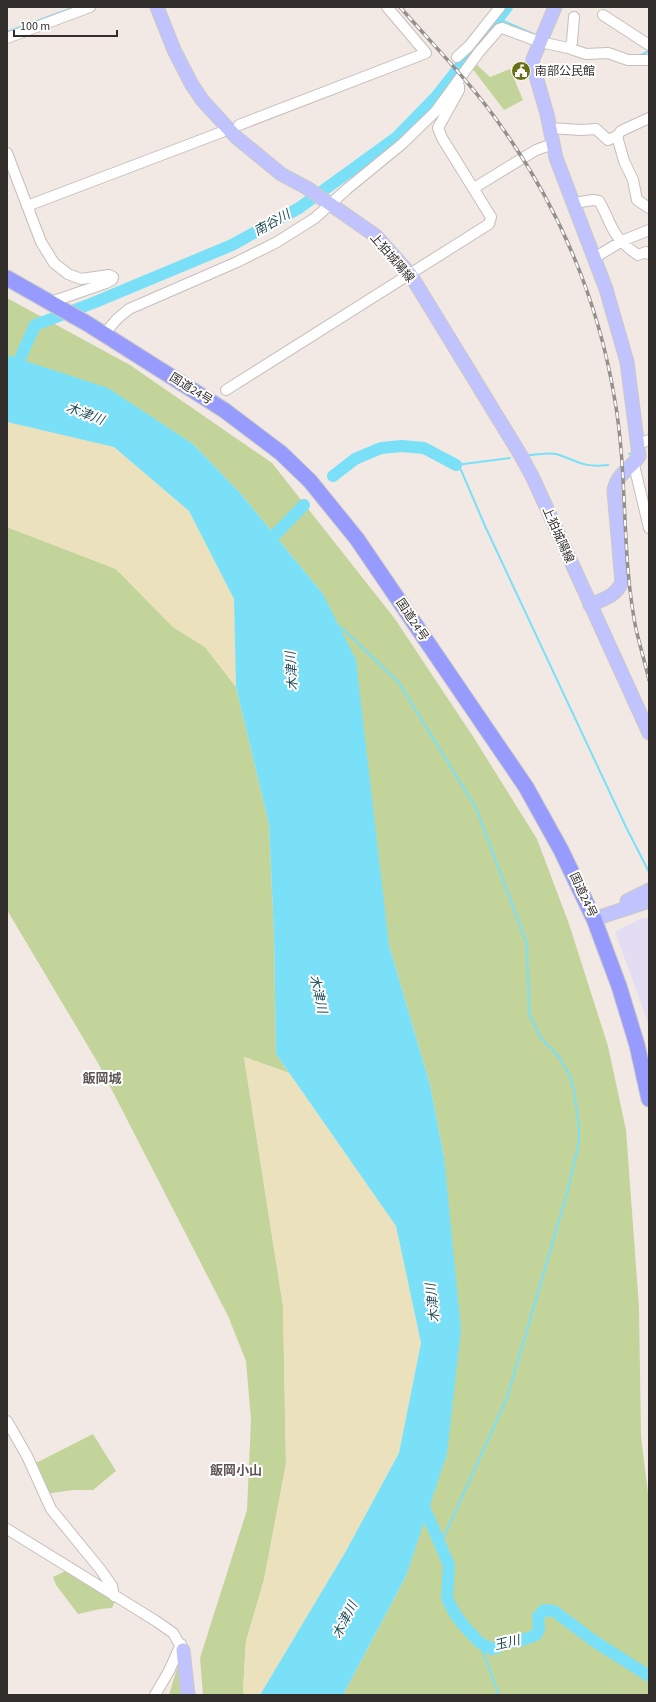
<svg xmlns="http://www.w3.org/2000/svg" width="656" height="1702" viewBox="0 0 656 1702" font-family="'Source Sans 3','Noto Sans JP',sans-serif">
<rect width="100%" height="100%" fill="#f2e9e5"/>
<path fill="#e3ddf3" d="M649,917V1025L615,932L642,918Z"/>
<path fill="#c3d49a" d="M475,63L490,77L510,69L523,100L504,110L472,68Z
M7,298L130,365L272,463L395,619L474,738L537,839L569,924L608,1046L626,1130L639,1307L641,1436L649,1502V1695H343L406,1576L444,1157L430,1085L389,945L323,594L241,494L193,444L7,355Z
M7,527L116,569L173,627L205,647L236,687L269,824L274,935L276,1054L289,1073L244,1057L283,1306L286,1464L264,1580L246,1641L243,1691L245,1695H203L200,1658L247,1510L251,1420L246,1361L228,1316L98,1063L7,910Z
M93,1434L116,1471L93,1490H73L45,1494L31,1461L38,1462Z
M67,1570L115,1601L112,1608L100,1609L78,1614L56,1585L53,1577Z
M181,1655L184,1695H169Z"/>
<path fill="#ebe1bc" d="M7,422L114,447L189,511L234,599L236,687L205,647L173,627L116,569L7,527Z
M244,1057L289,1073L396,1226L421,1343L399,1453L346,1551L260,1695H245L243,1691L246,1641L264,1580L286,1464L283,1306Z"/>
<path fill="#7ae0f7" d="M7,355L108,388L193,444L241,494L323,594L356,660L389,945L430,1085L444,1157L461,1329L447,1454L406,1576L343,1695H260L346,1551L399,1453L421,1343L396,1226L276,1054L274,935L269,824L236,687L234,599L189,511L114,447L7,422Z"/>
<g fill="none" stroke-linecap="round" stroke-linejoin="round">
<path stroke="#7ae0f7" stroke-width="2" d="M499,19L538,36
M7,32L75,7
M639,56L649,51
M629,454L632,453
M528,455C537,455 548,452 556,454C579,461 582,468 608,465
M456,465L461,470L485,526L626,827L649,872
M456,465L510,458
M338,628H342L399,683L476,808L527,944L529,1013L540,1037L559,1057L570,1076L574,1090L579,1128V1142L568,1190L507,1398L441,1543
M479,1642L499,1695"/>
<path stroke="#7ae0f7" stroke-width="12" d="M13,374L35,325L93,303L232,245L299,208L397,137L436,97L507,7
M333,476L355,459L381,448L402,446L424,448L456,465
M263,547L304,505
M421,1500L449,1565L447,1598L455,1614L465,1627L479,1642L491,1649L496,1648L505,1642L520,1641L536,1635L539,1629L538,1617L544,1610L554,1611L594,1641L649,1676"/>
<defs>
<path id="minor" d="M603,15L649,45
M7,38L90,7
M569,48L572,42L574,17
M457,57L469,46L500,7
M239,125L426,53L387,7
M549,128L581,130L596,129L608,140L617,136L621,131L649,118
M617,136L624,161L633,180L637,200L649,208
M7,153L41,242L54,263L68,274L81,279L109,275L113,277L112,280L106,283L51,302
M474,188L536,150L553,144
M574,203L593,200L599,201C605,211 609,223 615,233C621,242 629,249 638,255L646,252L649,254
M27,206L222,132
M594,258L622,241L649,230
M104,334L117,319L129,309L237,262L277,242L315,218L347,189L402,144L436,111L479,52L499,29L502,28L540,42L568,48L586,54L608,53L628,60H649
M226,390L489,224L491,217L442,138L438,128L459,90V86
M638,444L649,440
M634,465L649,528
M7,1421L27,1456L51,1509L100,1569L112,1586L114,1596
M7,1529L156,1621L173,1633L183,1650
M155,1695L169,1671L181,1644"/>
<path id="major" d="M157,7L174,50L192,85L203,101L236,137L281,174L307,188L376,236L410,274L520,454L533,478L649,733
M555,7L533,59V66L547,114L556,158L606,289L627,362L639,456C631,469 616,474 614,491L622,582C616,596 604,599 590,605
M627,901L649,890
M594,919L649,901
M183,1650L188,1695"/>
<path id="highway" d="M7,278L88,324L224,410L281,453L310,481L357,539L526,787L561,850L594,919L619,986L637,1045L649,1099"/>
</defs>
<use href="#minor" stroke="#c7bebb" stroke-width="12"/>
<use href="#major" stroke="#c9c9c8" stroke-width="15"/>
<use href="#highway" stroke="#c9c9c8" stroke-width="17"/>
<use href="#minor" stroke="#fff" stroke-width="10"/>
<use href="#major" stroke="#c0c3fe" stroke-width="13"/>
<use href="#highway" stroke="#969bfd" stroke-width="15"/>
<defs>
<path id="rail" d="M400,7C435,47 473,85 503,129C560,210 599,303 615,401C628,476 621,554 636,629C640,646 645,663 649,680"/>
</defs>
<use href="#rail" stroke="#96908d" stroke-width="3.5"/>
<use href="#rail" stroke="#fff" stroke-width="2" stroke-dasharray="6" stroke-linecap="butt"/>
</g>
<defs>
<symbol id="civic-disc" viewBox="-11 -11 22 22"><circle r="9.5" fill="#686f15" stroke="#fff"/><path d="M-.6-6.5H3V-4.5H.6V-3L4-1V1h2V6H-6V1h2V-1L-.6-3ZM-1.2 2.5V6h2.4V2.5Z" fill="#fff"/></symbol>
</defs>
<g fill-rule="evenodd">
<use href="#civic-disc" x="510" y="60" width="22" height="22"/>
</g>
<g text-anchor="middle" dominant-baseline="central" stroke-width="4" stroke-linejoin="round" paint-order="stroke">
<g font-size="12" fill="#312e2c" stroke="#fff" text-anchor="start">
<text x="535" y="71">南部公民館</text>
</g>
<g font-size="12" fill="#312e2c" stroke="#fff">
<text transform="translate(392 258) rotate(49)">上狛城陽線</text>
<text transform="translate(191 389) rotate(32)">国道24号</text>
<text transform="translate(558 535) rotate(66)">上狛城陽線</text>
<text transform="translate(412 620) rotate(56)">国道24号</text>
<text transform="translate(583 895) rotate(65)">国道24号</text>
</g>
<g font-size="13" font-style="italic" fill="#214e58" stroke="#fff">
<text transform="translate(272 223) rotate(-29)">南谷川</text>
<text transform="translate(85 414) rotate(21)">木津川</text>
<text transform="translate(292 671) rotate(-94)">木津川</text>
<text transform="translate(318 994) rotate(77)">木津川</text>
<text transform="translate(433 1303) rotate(-96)">木津川</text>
<text transform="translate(345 1620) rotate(-63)">木津川</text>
<text transform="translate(507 1643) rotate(-14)">玉川</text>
</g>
<g font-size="13" font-weight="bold" fill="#5c5451" stroke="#fff">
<text x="102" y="1079">飯岡城</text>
<text x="236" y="1471">飯岡小山</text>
</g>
</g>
<rect width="656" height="1702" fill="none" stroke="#312e2c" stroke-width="16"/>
<path d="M14 30v6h103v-6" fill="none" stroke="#312e2c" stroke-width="2"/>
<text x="20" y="30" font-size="12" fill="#312e2c" stroke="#ffffff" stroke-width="3" paint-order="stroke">100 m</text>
</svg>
